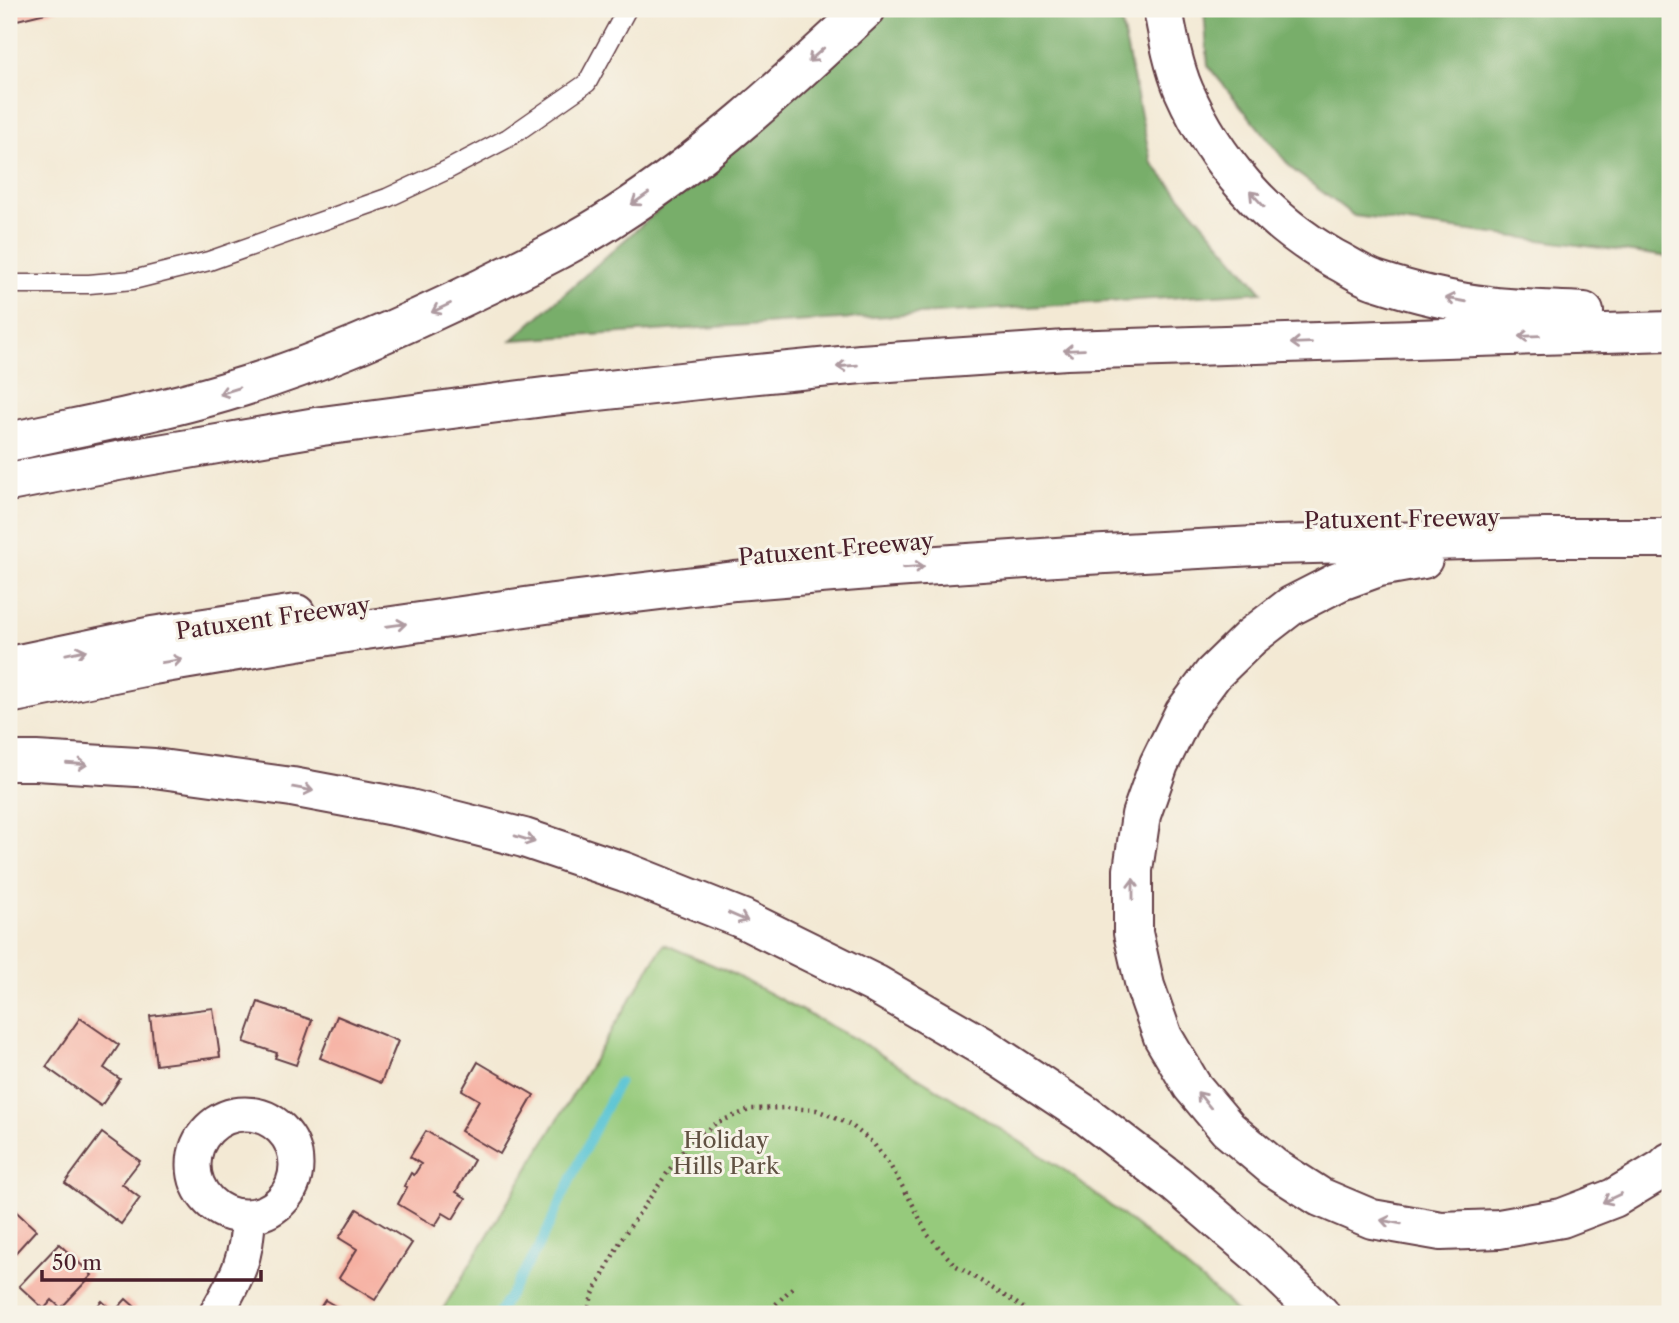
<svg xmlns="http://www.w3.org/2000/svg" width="1679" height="1323" viewBox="0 0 1679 1323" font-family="'Libre Caslon Text',serif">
<rect width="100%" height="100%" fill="#f7f3e8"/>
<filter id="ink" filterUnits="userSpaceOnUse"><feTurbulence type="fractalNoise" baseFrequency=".0143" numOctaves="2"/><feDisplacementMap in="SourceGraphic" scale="14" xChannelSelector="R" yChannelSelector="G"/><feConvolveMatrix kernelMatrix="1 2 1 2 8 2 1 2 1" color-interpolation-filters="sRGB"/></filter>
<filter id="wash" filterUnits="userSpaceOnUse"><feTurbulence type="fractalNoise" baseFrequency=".00686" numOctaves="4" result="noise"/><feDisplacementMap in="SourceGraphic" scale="28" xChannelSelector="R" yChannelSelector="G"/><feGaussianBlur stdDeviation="1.57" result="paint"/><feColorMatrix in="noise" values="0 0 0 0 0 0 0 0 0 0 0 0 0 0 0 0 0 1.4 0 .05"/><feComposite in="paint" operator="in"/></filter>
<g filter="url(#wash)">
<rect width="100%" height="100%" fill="#f3e9d4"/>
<path fill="#96ca7b" stroke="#707453" stroke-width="2" d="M664,944L729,972L857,1040L960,1103L1067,1172L1141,1230L1224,1299L1238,1314H440Z"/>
<path fill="#78ae6b" stroke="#61664b" stroke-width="2" d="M885,9H1121V21L1151,162L1262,292L512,340Z
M1204,9H1670V257L1354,216L1292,169L1208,66Z"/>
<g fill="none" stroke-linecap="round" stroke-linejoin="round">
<path stroke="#59c4d4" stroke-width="9" d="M498,1314L539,1247L579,1162L619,1082"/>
</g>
<g id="blocks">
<path fill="#f6b0a2" d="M9,9H58V10L9,22Z
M258,1002L312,1020L296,1065L275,1058L277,1053L244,1042Z
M213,1008L220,1057L156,1065L150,1016Z
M337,1016L398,1041L381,1083L320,1058Z
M80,1018L119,1045L104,1068L120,1079L101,1106L46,1067Z
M478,1062L534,1095L500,1154L461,1131L479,1100L462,1090Z
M426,1131L474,1160L456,1192L466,1198L453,1219L443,1213L435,1226L398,1204L407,1187L404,1186L411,1173L414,1175L421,1164L410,1157Z
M102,1133L140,1161L122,1184L140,1198L121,1224L65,1183Z
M9,1205L36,1230L9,1260Z
M357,1209L412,1243L375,1300L339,1278L357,1249L339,1238Z
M59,1244L92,1275L61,1308L52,1300L44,1309L19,1286Z
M126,1299L143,1314H90L102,1301L114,1312Z
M325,1300L349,1314H316Z"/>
</g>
</g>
<g filter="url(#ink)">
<use href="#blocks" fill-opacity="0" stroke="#633d44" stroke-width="2"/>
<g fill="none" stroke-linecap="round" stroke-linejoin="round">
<defs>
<path id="service" d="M9,284H89L133,280L209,261L387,198L447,170L508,138L587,83L627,9"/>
<path id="minor" d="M194 1165a51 51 0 1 1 102 0a51 51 0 1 1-102 0Z
M216,1314C236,1279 248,1258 248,1216"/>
<path id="motorway" d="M1163,9C1168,36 1173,65 1184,91C1215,161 1266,220 1333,258C1347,265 1361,275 1375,280C1412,292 1451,302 1489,306C1520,310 1553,310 1584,312
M9,442C81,426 154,413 225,392C314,366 400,328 484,287C528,265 573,244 614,217C706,158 787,83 866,9
M9,482L118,461L322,426L544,397L717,378L861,364L1066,350L1670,331
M1423,559L1379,567L1338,582L1291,606L1251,637L1213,674L1184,713L1159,764L1141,815L1133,870V933L1145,986L1163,1037L1192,1086L1228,1129L1273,1167L1320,1197L1372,1219L1441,1231L1499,1229L1562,1218L1614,1198L1664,1168L1670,1162
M9,666L152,636L296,614
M9,694L153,665L358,631L553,603L735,581L894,568L1086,555L1274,545L1546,538H1670
M9,761H36L154,768L292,787L410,809L524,838L625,872L743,919L875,984L982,1046L1086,1115L1175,1183L1259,1255L1320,1314"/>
</defs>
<use href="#service" stroke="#633d44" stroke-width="21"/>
<use href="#minor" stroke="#633d44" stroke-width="37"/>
<use href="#motorway" stroke="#633d44" stroke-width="42"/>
<path stroke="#633d44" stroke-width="4.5" stroke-dasharray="2 5" stroke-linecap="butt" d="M587,1314L592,1296L622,1238L688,1143L718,1122L752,1109L786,1108L817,1110L851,1125L873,1143L891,1167L913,1205L928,1235L955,1265L1016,1303L1031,1314
M766,1314L794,1286"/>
<use href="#service" stroke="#fff" stroke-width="18"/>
<use href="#minor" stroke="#fff" stroke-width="33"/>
<use href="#motorway" stroke="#fff" stroke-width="38"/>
</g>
<defs><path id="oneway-shaft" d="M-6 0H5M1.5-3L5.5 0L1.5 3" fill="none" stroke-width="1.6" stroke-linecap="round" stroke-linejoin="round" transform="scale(1.75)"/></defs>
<g stroke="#ae9aa0">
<use href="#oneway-shaft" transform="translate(816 55) rotate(138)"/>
<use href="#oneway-shaft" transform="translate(640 199) rotate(145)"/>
<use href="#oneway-shaft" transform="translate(1257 199) rotate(-133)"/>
<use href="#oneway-shaft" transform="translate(1456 300) rotate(-170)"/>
<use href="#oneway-shaft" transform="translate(441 308) rotate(155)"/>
<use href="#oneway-shaft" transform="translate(1529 336) rotate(178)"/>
<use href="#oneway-shaft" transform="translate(1301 343) rotate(178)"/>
<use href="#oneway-shaft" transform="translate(1074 350) rotate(178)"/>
<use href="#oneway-shaft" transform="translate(847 366) rotate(175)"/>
<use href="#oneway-shaft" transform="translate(229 391) rotate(163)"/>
<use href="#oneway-shaft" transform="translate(914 567) rotate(-4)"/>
<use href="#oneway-shaft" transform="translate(396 625) rotate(-8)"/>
<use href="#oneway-shaft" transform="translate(76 652) rotate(-12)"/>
<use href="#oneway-shaft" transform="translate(172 661) rotate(-9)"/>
<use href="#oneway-shaft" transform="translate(77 764) rotate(4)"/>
<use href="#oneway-shaft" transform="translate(303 789) rotate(10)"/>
<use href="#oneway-shaft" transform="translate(525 839) rotate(17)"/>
<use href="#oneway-shaft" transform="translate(1133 889) rotate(-90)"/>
<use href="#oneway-shaft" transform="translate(738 917) rotate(23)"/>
<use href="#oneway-shaft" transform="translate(1204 1100) rotate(-130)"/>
<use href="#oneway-shaft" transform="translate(1612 1198) rotate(155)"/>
<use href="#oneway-shaft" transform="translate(1391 1222) rotate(-170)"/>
</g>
</g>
<g text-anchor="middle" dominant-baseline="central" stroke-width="6" stroke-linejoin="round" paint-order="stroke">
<g font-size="23" fill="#4a1f2b" stroke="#f7f3e8">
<text transform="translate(1402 519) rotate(-1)">Patuxent Freeway</text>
<text transform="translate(836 549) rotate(-5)">Patuxent Freeway</text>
<text transform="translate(273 618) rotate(-8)">Patuxent Freeway</text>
</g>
<g font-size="23" fill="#615243" stroke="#f7f3e8">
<text x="726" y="1140">Holiday<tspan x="726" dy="26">Hills Park</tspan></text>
</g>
</g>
<rect width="1679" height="1323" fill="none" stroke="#f7f3e8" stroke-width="35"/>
<path d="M42 1270v10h219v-10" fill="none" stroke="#4a1f2b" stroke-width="3.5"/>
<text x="52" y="1270" font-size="21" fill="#4a1f2b" stroke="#f7f3e8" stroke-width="5" paint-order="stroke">50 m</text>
</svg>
